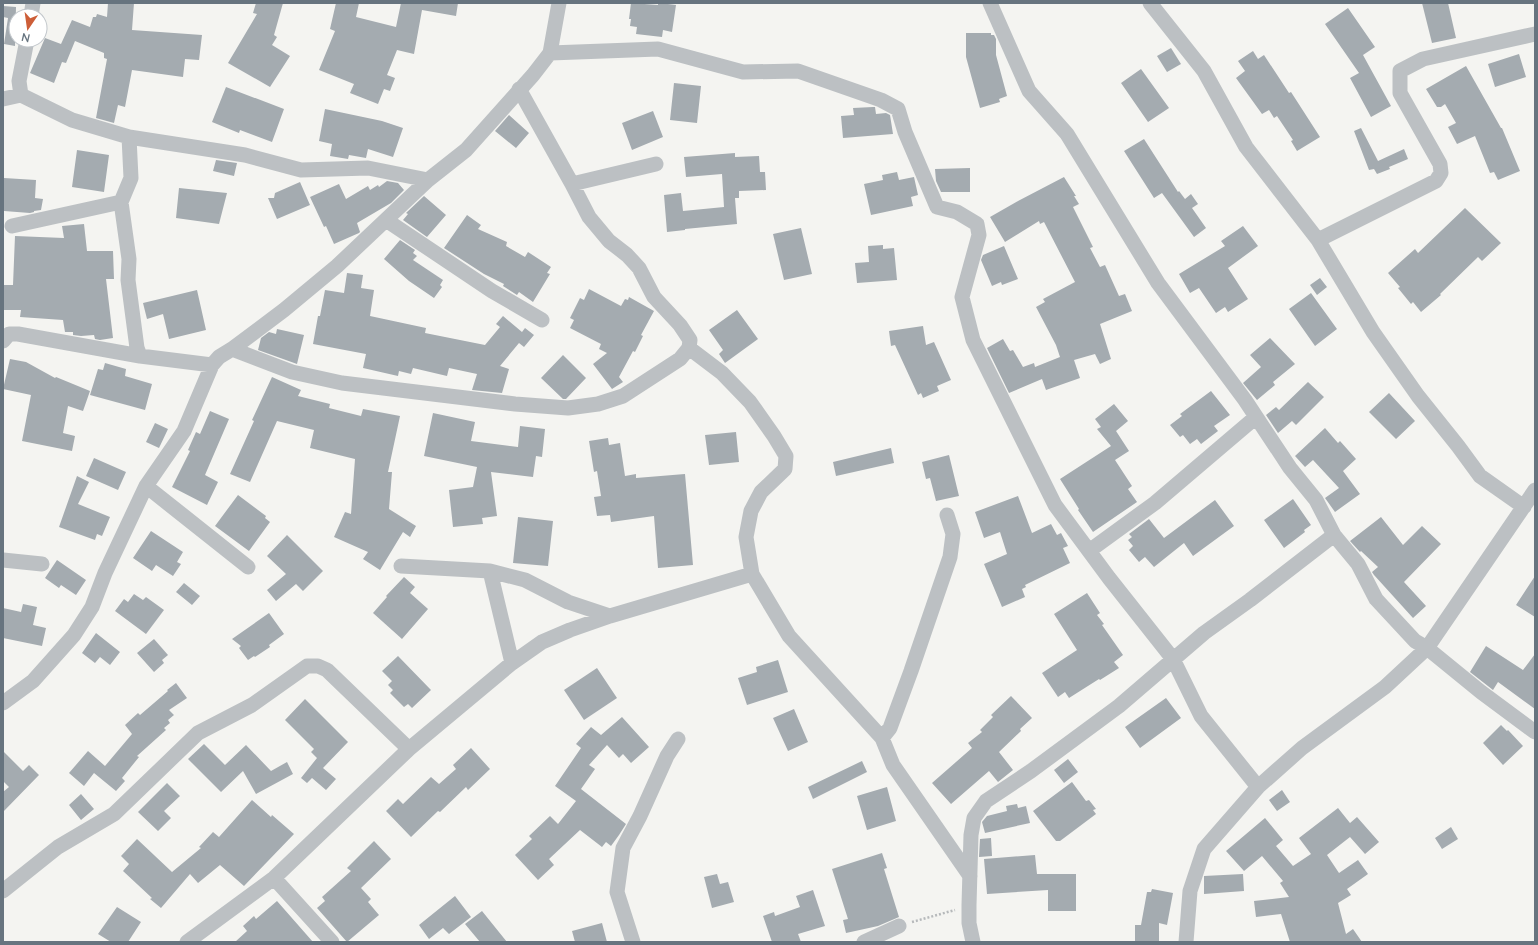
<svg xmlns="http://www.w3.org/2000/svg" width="1538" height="945" viewBox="0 0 1538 945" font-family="Lato,sans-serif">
<rect width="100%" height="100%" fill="#f4f4f1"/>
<path fill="#a4abb0" d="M108,3H134L132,30L202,35L199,60L185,59L183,77L132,70L125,107L118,105L114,123L96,118L107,59L104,58V53L75,41L66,63L62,62L54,83L30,73L45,38L61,44L72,20L90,27L93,17H96L97,14L107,17Z
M256,3H283L274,35L277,37L272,45L290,56L270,87L228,63L257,14L253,13Z
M336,3H359L356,17L396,27L401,3H458L456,16L422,10L414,54L397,50L387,75L395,78L390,91L384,89L378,104L350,93L354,84L319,70L335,31L330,29Z
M631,3L658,5V3H660L676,5L672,32L663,30L662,37L636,34L637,27L630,26L631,19H629Z
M1422,3H1448L1456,38L1432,43Z
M3,6L16,7L15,46L4,44L8,18L3,17Z
M1348,8L1375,47L1363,55L1391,106L1371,117L1350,78L1359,73L1325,24Z
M966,33H991V35H994L996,39V55L1007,96L999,99L1000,102L980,108L966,57Z
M1171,48L1181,64L1167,72L1157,56Z
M1253,51L1258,59L1264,55L1289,93L1291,92L1320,137L1297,151L1291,141L1293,140L1277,116L1274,118L1269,110L1262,114L1236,78L1245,71L1238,61Z
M1519,54L1526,77L1495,87L1488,64Z
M1466,66L1501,128H1502L1520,171L1498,180L1494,172L1490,173L1475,136L1457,144L1448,127L1456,123L1445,104L1441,107H1437L1426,89Z
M1141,69L1169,108L1148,122L1121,83Z
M674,83L701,86L697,123L670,120Z
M226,87L284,109L272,142L240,130L239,133L212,122Z
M873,107H875L876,114L886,113L890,115L893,134L843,138L841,116L854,115L853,108Z
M325,109L382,121L403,128L393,157L368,149L366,158L349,155L348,159L330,156L332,144L319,141Z
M653,111L663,137L632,150L622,123Z
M509,115L529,133L516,148L495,131Z
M1361,128L1378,161L1404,149L1408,159L1389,167L1390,169L1377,174L1374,169L1369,170L1354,131Z
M1144,139L1178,192L1179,191L1185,199L1191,194L1198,204L1192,208L1206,228L1194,237L1162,193L1154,198L1124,151Z
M77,150L109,155L104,192L72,187Z
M735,153V157L759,156L760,172H765L766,190L739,191V198H735L737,224L685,229V230L667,232L664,195L681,193L683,211L724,207L722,174L686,177L684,157Z
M216,160L237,163L234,176L213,171Z
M970,168V192H941L936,181L935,169Z
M897,172L899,180L914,177L918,195L911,197L913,206L871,215L864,184L883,180L882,175Z
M1064,177L1076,196H1074L1079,204L1073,207L1093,247L1090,248L1100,267L1105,265L1119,296L1125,294L1132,311L1100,324L1111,359L1100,364L1095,354L1074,360L1080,378L1046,390L1042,379L1009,393L987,348L1003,339L1010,351L1013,350L1023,367L1034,363L1035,367L1060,357L1056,345L1036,307L1045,302L1043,299L1075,282L1044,222L1040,224L1039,221L1005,242L990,217L1018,201Z
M4,178L36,180L35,198L43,199L41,210L34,211V212L30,213L4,211Z
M387,181L398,183L404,190L391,203L357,223L360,232L359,233L334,244L326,226L324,227L310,197L339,184L346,199L368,186L370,190L378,185L379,187Z
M300,182L310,205L277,219L268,198H274L275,193Z
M179,188L227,193L219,224L176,218Z
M424,196L446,215L427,237L403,220L408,214L406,213Z
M1465,208L1501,243L1482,261L1478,257L1440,294L1441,295L1421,312L1413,302L1411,304L1398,288L1400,287L1388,273L1415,249L1418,253Z
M467,215L481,225L478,229L507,242L506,246L525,257L528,252L551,267L547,273L550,274L533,302L519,292L517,295L503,286L504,284L484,274L444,248Z
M84,224L87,251H113L114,279H106L113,338L100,340L95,339L94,335L81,336L73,335V332H65L63,320L20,317L21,310H3V285H13L15,236L64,238L62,226Z
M1243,226L1258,246L1228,268L1248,299L1228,312L1225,307L1216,313L1199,288L1190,293L1179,274L1225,246L1221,241Z
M801,228L812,274L784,280L773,234Z
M400,240L415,250L413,253L417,256L413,260L443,280L440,285L442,287L434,298L409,281L384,259Z
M883,245V249L894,248L897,280L857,283L855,263L869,262L868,246Z
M1004,246L1018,279L1002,285L1001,282L992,286L981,260L983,255Z
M347,273L363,275L361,288L374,290L370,316L426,328L425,333L485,345L500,327L496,324L503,316L522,332L525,328L534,335L524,347L519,343L500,366L509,369L502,393L472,390L477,374L449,368L447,376L413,368L411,374L399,371L398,376L363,368L366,354L313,344L318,316H320L325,290L344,293Z
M1320,278L1327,287L1317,295L1310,285Z
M589,289L621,306L625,299L628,300L629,297L654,311L641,335L643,336L635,352L633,351L619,377L623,382L612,389L593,364L607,353L599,349L601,344L570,328L574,320L570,318L580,298L584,300Z
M197,290L206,330L169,339L163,314L147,319L143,303Z
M1311,293L1337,329L1315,346L1289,309Z
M737,310L758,339L725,363L719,354L723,350L709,330Z
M923,326L926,345L934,342L951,380L937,386L939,391L923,398L921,393L918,395L895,345L891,346L889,331Z
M277,329L304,335L297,364L258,350L261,338L269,332L276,334Z
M1270,338L1295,364L1273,382L1275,385L1257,400L1243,383L1261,367L1250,355Z
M563,355L586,378L566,399H563L541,378Z
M10,359L26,362L55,378L56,377L90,391L83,411L68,406L63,433L75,436L72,451L22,441L31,395L3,389Z
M105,363L126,369L125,376L152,384L145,410L90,395L98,369L103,370Z
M272,377L301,390L298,396L330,404L329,408L361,416L363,409L400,416L388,472H392L389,509L416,526L410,537L403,532L380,570L363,559L368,552L334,537L345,512L351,514L355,459L310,448L314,430L277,421L250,482L230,474L254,421L252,420Z
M1308,382L1324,397L1296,425L1292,421L1278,433L1266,415L1276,407L1279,410Z
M1211,391L1230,415L1214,426L1218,431L1201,444L1197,439L1190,444L1183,435L1180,437L1170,425L1182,416L1180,414Z
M1389,393L1415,421L1396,439L1369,412Z
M1114,404L1128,421L1116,431L1129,451L1115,460L1132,486L1128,489L1137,502L1093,532L1078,510L1079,509L1060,479L1111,446L1097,429L1101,427L1095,419Z
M210,411L229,419L205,475L218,482L207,505L172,487L190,451L188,450L196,432L200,434Z
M433,413L475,422L471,441L518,447L520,426L545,429L542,457L536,456L533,477L491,472L497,516L482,518L483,524L453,527L449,490L473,487L477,467L424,456Z
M155,423L168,429L159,448L146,442Z
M1325,428L1338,443L1340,441L1356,459L1343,471L1360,494L1335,512L1325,498L1339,488L1313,460L1305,467L1295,456Z
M736,432L739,462L709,465L705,435Z
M608,438L609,445L620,443L625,476L636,474V478L685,474L693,565L658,568L654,516L611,522L610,515L597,516L594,497L601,496L597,471L594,472L589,441Z
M891,448L894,463L836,476L833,462Z
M949,455L959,496L936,501L930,478L926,479L922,462Z
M94,458L126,472L118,490L86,476Z
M77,476L89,482L78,504L110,517L102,536L97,534L95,540L59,527Z
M238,495L266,516L265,518L270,522L249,551L215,526Z
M1018,496L1032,533L1051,524L1057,535L1061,533L1068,546L1063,548L1070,563L1025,585L1026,587L1022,589L1025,597L1002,607L984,564L1007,554L1000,532L984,538L975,512Z
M1293,499L1311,525L1304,530L1305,532L1284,548L1264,520Z
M1215,500L1234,526L1193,556L1184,543L1154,567L1145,557L1139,562L1129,550L1133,546L1128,540L1132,537L1129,534L1149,519L1164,538Z
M518,517L553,521L548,566L513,563Z
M1381,517L1403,545L1422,526L1441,544L1404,582L1426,606L1413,618L1374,575L1372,572L1378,567L1361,551L1360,552L1350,541Z
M151,531L183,552L177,562L181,564L173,576L156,565L152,571L133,558Z
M287,535L323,571L303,591L296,584L276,601L267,590L286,574L267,556Z
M57,560L86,580L76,595L61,585L59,588L45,578Z
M1535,576V617L1516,605Z
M404,577L415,587L410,593L428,609L402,639L373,613L387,597L386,596Z
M184,583L200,596L192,605L176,592Z
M1087,593L1100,613L1097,615L1104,624L1102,625L1123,655L1114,662L1119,668L1100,680L1099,679L1069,698L1065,692L1058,697L1042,673L1077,650L1054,614Z
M134,594L143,600L146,597L164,610L146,634L115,611L124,599L128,602Z
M23,604L37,607L33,625L46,628L42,646L3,638V608L21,612Z
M269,613L284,634L269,645L270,647L255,657L254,656L248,660L239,648L241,646L232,639Z
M96,633L120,652L110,665L100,657L95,663L82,653Z
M154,639L168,655L162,660L164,663L154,672L137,653Z
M1486,646L1523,670L1535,654V709L1498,682L1493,690L1470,672Z
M398,656L431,690L412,708L408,704L404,707L390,693L393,690L388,685L392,681L382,671Z
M778,660L788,692L747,705L738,678L757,672L756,667Z
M597,668L617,698L584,720L564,690Z
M176,683L187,698L169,710L174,715L168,720L170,723L164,728L166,730L137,756L139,757L122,778L125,781L116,791L94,773L84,786L69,773L88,751L105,766L132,734L125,725L138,713L140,715L168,691L167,690Z
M1011,696L1032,718L1020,729L1021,731L999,752L1013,770L998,782L989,771L951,804L932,783L972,748L968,743L982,732L980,730L993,717L991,715Z
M1166,698L1181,718L1140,748L1125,727Z
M305,699L348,742L323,768L336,779L326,790L312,778L307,783L301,778L317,758L311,752L314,749L285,720Z
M794,709L808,742L788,751L773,718Z
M622,717L649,747L631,763L623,754L619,758L607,745L589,765L595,769L581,789L626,824L619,835L611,846L606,842L602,847L580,830L549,859L554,865L538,880L515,855L532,839L529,836L550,816L558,824L576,801L555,786L581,748L576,744L591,727L601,735Z
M1501,725L1507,731L1508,730L1523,746L1503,765L1483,743Z
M204,744L225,765L246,745L271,771L287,762L293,774L256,794L243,771L221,792L188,759Z
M471,748L490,769L468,790L466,787L440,812L438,811L411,837L386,811L398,799L403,804L431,777L439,784L456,769L453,765Z
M3,751L23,771L29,765L39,775L3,812V792L9,787L3,781Z
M1068,759L1078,772L1064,783L1054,770Z
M862,761L867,772L813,799L808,787Z
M1072,782L1086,801L1089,800L1096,809L1093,810L1096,814L1060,841H1056L1033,811Z
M167,783L180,796L164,811L171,818L158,831L138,812Z
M887,787L896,821L867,830L857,796Z
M1282,790L1290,802L1277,811L1269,800Z
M81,794L94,809L81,820L69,805Z
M252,800L271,817L272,815L294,834L244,886L220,865L198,883L190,874L161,908L150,899L152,898L123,871L129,864L121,856L137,839L172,872L201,848L199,847L213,832L219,837Z
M1017,804L1018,808L1026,806L1030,823L985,833L982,822L987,816L1007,811L1006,806Z
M1338,808L1350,823L1357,817L1379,842L1365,854L1350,837L1327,855L1339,873L1358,860L1368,874L1347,889L1351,895L1338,903L1346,934L1353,929L1362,942H1290L1281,914L1256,917L1254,901L1289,897L1280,883L1283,881L1262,856L1244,871L1226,851L1265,818L1283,840L1276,846L1293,866L1311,854L1299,838Z
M1451,827L1458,839L1442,849L1435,838Z
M991,838L992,856L979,857L980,839Z
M374,841L391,859L361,888L371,899L368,902L379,915L347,942L317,908L325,901L322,897L351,871L347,868Z
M882,853L887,868L884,869L899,917L878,926L846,933L843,920L848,919L832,869Z
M1035,855L1037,874H1076V911H1048V890L987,894L984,859Z
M717,874L720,884L728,882L734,902L712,908L704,877Z
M1243,874L1244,891L1204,894V876Z
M1152,889L1173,893L1167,925L1159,923V942H1135V925H1141L1147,892H1151Z
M813,890L825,926L798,934L801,942H772L763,916L774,912L775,916L800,907L796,896Z
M455,896L471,917L449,934L443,928L429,939L419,925Z
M277,901L313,942H235L247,931L243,926L254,916L256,919Z
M117,907L141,922L128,942H111L98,934Z
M482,911L507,942H480L465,924Z
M602,923L607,942H575L572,931Z"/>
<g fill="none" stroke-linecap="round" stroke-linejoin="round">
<path stroke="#b6b9bb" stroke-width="2.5" stroke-dasharray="2 2" stroke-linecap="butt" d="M912,922L955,910"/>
<path stroke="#bcc0c3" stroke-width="15" d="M990,3L1029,91L1067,134L1158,283L1245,400L1290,468L1316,500L1334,535L1358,564L1376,599L1415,641L1427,648L1481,692L1535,732
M1150,3L1204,71L1246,147L1318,240L1373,332L1418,396L1458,446L1480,476L1524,507
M31,16L33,3
M550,53L658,49L743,72L798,71L881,100L898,109L905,132L937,207L957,212L977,224L979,235L962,297L973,340L1055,505L1109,578L1173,659L1201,716L1258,787
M21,95L19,81L27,40
M3,99L21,95L72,120L129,137L245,155L301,170L368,168L428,180
M129,137L131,178L121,202L129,259L128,280L137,348L140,356L212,365
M572,184L656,164
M386,220L492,291L542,320
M12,226L121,202
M1318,240L1436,181L1441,173L1440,164L1400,93V71L1423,59L1535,34
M3,341L9,334H18L140,356
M689,348L722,373L750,402L774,436L786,456L785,469L761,492L751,511L746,537L752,574L789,636L882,738L893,765L970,876
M232,349L292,372L342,383L515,404L568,408L598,404L623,396L680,359L689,348L690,340L680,325L654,297L639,268L627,255L609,241L589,217L572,184L519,89
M146,486L248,567
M1089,551L1155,503L1256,417
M3,560L42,564
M401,566L490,571L525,580L568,602L610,616
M490,571L512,663
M3,703L33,681L74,635L92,607L105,573L146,486L184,431L212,365L219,357L232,349L284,310L337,266L428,180L466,150L533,75L550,53L559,3
M882,738L890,728L911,671L950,557L953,534L947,515
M274,878L332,942
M3,891L58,847L114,814L198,733L252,705L307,666H318L327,670L409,749
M187,942L274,878L409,749L512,663L542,642L570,630L610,616L752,574
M633,942L617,892L623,848L640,816L667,756L678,739
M864,942L899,926
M973,942L969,923V905L971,835L974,818L986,801L1031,771L1119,706L1204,633L1250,600L1334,535
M1186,942L1190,891L1204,849L1258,787L1302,748L1385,687L1427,648L1535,490"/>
</g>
<rect width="1538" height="945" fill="none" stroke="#67747f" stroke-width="8"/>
<g transform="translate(28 28) rotate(193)"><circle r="19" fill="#ffffff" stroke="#c2c7cc"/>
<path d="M0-3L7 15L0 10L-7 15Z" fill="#cd5e38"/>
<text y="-6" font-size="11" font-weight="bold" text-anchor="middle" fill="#67747f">N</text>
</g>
</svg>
